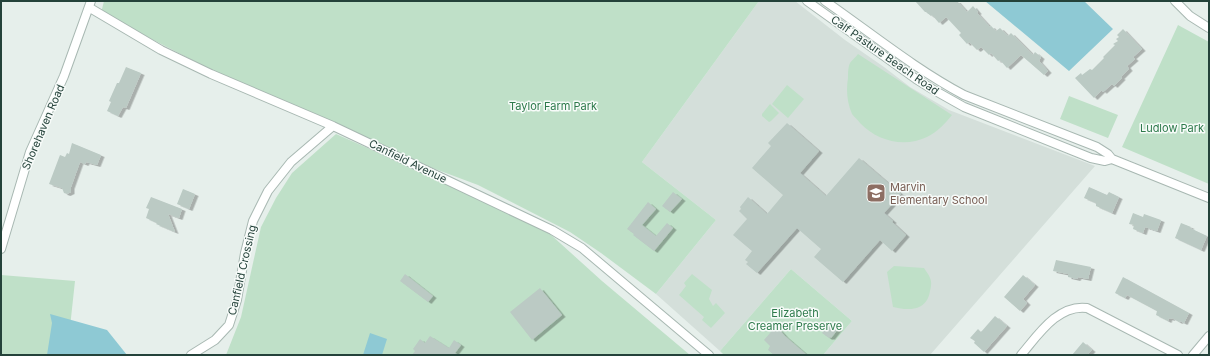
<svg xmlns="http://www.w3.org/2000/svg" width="1210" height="356" viewBox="0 0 1210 356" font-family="Inter,sans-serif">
<defs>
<filter id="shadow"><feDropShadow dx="3.5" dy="2" stdDeviation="0" flood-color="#0004"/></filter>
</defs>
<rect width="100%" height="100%" fill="#e6efeb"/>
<path fill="#d4dfda" d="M759,1H795L845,40L884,67L910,87L949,110L1095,166L930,355H823L852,321L791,269L720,351L656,294L716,220L642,162Z"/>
<path fill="#bfe0c8" d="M104,1H759L642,162L716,220L656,294L601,253L570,232L478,185L403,157L326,126L200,64L101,13Z
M1178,25L1209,42V184L1122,147Z
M858,54L952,115C945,124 937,132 927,137C904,148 877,141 860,123C858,120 854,117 852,114C847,103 846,90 848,78C848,74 848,67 850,63C852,60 856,57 858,54Z
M787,85L804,99L788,118L772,104Z
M1069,96L1118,115L1108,138L1060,119Z
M770,104L779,113L771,121L769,122L762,116V114Z
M336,134L480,198L550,234L602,281L690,355H226L241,317L261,227L276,198L292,173Z
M894,266L924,268C926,271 929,275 930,278C932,282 931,287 930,291C927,311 909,311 893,307L887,272Z
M791,269L852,321L823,355H724L720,351Z
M692,274L712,290L709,299L713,306L716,303L725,313L711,328L702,320L704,317L679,295L686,286L684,283Z
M1,275L75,281L67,355H1Z"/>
<path fill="#8ec9d4" d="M985,1H1084L1113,29L1069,71Z
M50,314L107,330L127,355H47L52,323Z
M370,333L387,339L382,355H363Z"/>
<path fill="#bbcac4" filter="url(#shadow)" d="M915,1H957L967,12L973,6L978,12L977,13L990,27L991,26L996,31L1000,28L1008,36L1011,33L1033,55L1035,52L1041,57L1039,61L1048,71L1044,75L1021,55L1007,68L1000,60L998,61L991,53L989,55L981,47L977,50L969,42L967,44L959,35L961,33L946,17L939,23L932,15L931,16L926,12H925Z
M1123,29L1142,49L1133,57L1135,59L1127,66L1129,69L1121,77L1122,78L1114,86L1112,84L1103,92L1102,90L1094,98L1075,78L1081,73L1082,75L1090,69L1092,70L1104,58L1103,57L1115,45L1113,44L1118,41L1116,39L1119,37L1117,35Z
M126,67L141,73L126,108L123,107L118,116L107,111L111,102L109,101L117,83H119Z
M787,123L819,151L800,173L826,196L859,158L901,194L884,213L893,221L892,222L906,235L892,251L880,240L843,282L814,257L821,249L797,228L757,273L746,264L748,262L745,260L752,251L733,235L747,219L739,211L741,209L740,207L748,197L767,214L783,195L752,168L771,146L768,143Z
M72,143L101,155L97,165L86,162L85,164L80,162L71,187V192L67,194L64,193L62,188L49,184L60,155L65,157L67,153L69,154Z
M1089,187L1107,195L1109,192L1119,197L1112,213L1096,206V203L1084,198Z
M183,189L195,194L189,209L177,204Z
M673,192L682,199L670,212L662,206Z
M151,197L182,209L179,218L168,214L175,232L156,224L157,223L146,218L149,209L146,208Z
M648,202L656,209L642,225L656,236L667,223L673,228L654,251L633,235L634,234L627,229Z
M1133,213L1143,217L1144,214L1161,220L1157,231L1145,227L1143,233L1133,229L1134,225L1129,224Z
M1181,223L1191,227L1190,228L1207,236L1201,250L1175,238Z
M1056,260L1091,267L1088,279L1078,277L1077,279L1068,277V274L1053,271Z
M405,274L433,296L428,302L400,281Z
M1023,275L1035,285L1023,299L1027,303L1020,311L1004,297Z
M1123,277L1189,313L1184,323L1180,321L1179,322L1172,318L1171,319L1169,318L1168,321L1156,315L1157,311L1127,295L1125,298L1115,293Z
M540,288L562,315L532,340L510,312Z
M995,316L1007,326L984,352L974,343L975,341L970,338L978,329L981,332Z
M831,322L839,328L831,338L830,337L829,338L822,333Z
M776,326L785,336L807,355H774L768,350L770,346L764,340Z
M430,336L449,348L454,340L461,345L455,353L458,355H412L415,351L413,349L420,339L425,343Z
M1083,342L1092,350L1087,355H1072Z"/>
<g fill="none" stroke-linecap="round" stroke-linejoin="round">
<defs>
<path id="street" d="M807,1L916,79L932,89L964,107L1091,158L1105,161L1112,159
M825,1C871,33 915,69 964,95L1097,147L1108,154L1112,159L1209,198
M1175,1L1190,16L1209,28
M90,8L161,50L211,74L333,126L552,230L582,248L709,355
M1,249L30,152L64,76L91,1
M191,355L215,340L229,325L237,300L245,253L253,221L268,191L291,162L333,126
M1021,355C1038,335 1058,304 1087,308L1178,355
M1193,355L1209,336"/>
</defs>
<use href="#street" stroke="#a8b8b2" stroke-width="10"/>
<use href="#street" stroke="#fff" stroke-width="8"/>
</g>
<defs>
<symbol id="school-square" viewBox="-11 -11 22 22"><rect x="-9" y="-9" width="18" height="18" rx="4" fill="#8d6e63" stroke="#f7fbf9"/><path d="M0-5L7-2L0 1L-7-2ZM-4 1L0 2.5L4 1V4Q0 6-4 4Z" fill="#fff"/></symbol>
</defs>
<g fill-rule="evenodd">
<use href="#school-square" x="865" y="182" width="22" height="22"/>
</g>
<g text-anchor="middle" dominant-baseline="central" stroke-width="3" stroke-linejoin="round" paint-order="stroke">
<g font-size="11" fill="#24423a" stroke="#f7fbf9">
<text transform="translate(885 55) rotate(35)">Calf Pasture Beach Road</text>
<text transform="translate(43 127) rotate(-67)">Shorehaven Road</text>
<text transform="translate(408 161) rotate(26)">Canfield Avenue</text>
<text transform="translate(242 270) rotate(-77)">Canfield Crossing</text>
</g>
<g font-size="11" fill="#2d7a4b" stroke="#f7fbf9">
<text x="553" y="106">Taylor Farm Park</text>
<text x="1172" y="128">Ludlow Park</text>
<text x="795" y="313">Elizabeth<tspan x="795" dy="13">Creamer Preserve</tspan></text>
</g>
<g font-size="11" fill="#785e54" stroke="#f7fbf9" text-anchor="start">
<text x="890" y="187">Marvin<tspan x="890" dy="13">Elementary School</tspan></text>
</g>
</g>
<rect width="1210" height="356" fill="none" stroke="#24423a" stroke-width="4"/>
</svg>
